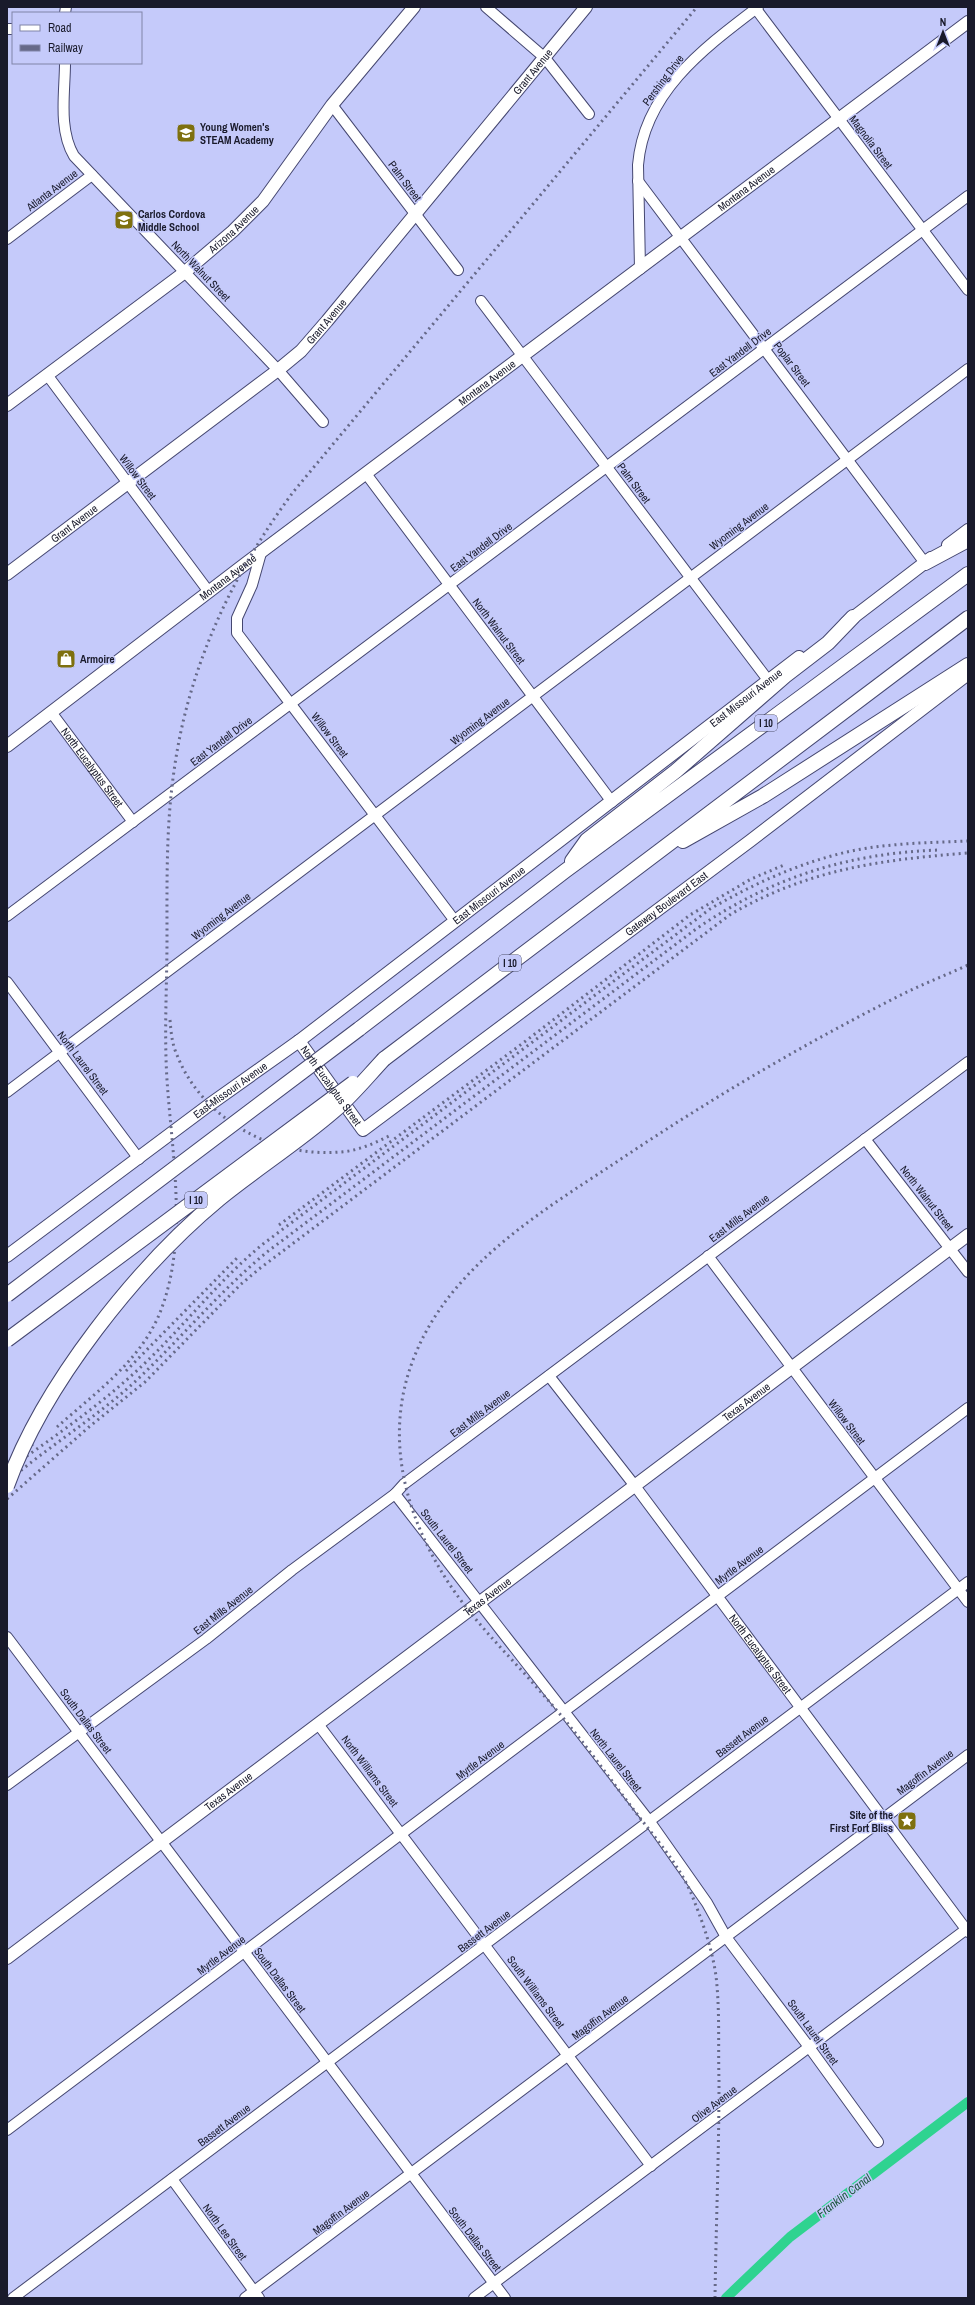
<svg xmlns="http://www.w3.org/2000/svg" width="975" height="2305" viewBox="0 0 975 2305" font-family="'Archivo Narrow',sans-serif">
<rect width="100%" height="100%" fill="#c5cafa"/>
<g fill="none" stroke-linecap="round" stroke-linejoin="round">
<path stroke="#2fd390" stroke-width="10" d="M726,2298L790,2237L968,2102"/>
<defs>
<g id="minor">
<path d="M486,7L545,58L589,114"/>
<path d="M756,9L968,290"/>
<path d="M65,13L66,7"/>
<path d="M7,29H13"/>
<path d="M65,63C65,92 58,129 74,156L278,370L323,422"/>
<path d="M332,105L458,270"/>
<path d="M638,181L925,563"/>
<path d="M7,239L92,175"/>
<path d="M640,269L638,165C644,92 704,48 758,7"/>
<path d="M481,301L768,680"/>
<path d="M48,376L209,592"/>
<path d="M367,475L612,802"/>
<path d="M261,553L252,585L237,618V633L455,921"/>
<path id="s1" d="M51,712L133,822"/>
<path d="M7,916L968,196"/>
<path d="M7,982L139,1159"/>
<path d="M7,1092L968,369"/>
<path d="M865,1139L968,1272"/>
<path d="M708,1256L968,1602"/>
<path id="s2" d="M549,1376L635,1486L968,1932"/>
<path d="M395,1494L650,1822L707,1903L726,1937L809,2047L878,2142"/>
<path d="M7,1637L505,2298"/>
<path d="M318,1724L651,2166"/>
<path d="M7,1785L206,1639L292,1570L395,1494L404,1484L968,1062"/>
<path d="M7,2130L968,1408"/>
<path d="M172,2179L259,2298"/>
<path d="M13,2298L968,1582"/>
<path d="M245,2298L968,1755"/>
<path d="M474,2298L968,1928"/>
</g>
<g id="major">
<path id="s3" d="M7,405L185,272L233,231L263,201L332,105L414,7"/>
<path d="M948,545L968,530"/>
<path id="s4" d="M7,574L278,370L301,351L327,321L586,7"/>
<path d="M846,623L931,558"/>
<path id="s5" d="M7,746L245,564L968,22"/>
<path id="s6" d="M299,1041L363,1130L750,841L968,674"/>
<path id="s7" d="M7,1256L209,1105L299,1041L799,657"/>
<path id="s8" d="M7,1958L968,1235"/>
</g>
<path id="highway" d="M925,563L968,540
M683,841L763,796L968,665
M572,861L587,840L676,771L785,676L828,643L853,617
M359,1029L565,871L968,574
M384,1059L968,618"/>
</defs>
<use href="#minor" stroke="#454770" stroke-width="12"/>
<use href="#major" stroke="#454770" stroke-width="14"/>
<use href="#highway" stroke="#454770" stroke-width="16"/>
<use href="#minor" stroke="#fff" stroke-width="10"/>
<use href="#major" stroke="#fff" stroke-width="12"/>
<use href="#highway" stroke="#fff" stroke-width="14"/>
<path stroke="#666988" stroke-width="3" stroke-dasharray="2 4" stroke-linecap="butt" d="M170,1020C171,1032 172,1044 177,1055C202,1119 273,1158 340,1152C358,1151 375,1143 391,1135
M279,1225L527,1040L690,915L751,879L784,865
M126,1371L238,1257
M57,1427C94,1394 139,1362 159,1315C189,1243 172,1156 167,1080C164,1033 167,986 167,938C167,883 166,826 174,771C188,668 232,574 294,491L697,7
M7,1462L33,1444
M7,1470C54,1437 102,1404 144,1364C185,1325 219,1280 263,1244L710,909C750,886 790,867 835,855C878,843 924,843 968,841
M7,1482C50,1445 99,1416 140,1377C183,1336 221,1290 267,1252L696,929C772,877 849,853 940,850
M7,1499L89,1427L145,1382L240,1285L259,1269L731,914C810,869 879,860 968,853
M715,2298C716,2226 719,2153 719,2081C718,2046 720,2011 716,1976C712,1948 702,1920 691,1893C679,1865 656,1839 637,1814C607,1775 579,1735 546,1698C514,1660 478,1627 450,1585C405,1517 382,1435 415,1355C450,1268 537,1214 612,1165C704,1103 798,1047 897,997C920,985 944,976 968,965"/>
<defs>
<path id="highway-bridge" d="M7,1295L359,1029
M7,1340L353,1083
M7,1486C43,1385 137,1267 219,1199C256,1169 297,1143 334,1111C352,1096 368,1076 384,1059"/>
</defs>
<use href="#highway-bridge" stroke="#454770" stroke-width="16" stroke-linecap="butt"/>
<use href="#highway-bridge" stroke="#fff" stroke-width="14"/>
</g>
<defs>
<symbol id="school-square" viewBox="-11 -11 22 22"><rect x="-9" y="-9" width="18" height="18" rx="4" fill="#7e700f" stroke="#c5cafa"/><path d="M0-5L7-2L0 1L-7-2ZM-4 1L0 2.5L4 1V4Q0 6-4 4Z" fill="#fff"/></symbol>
<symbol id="shop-square" viewBox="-11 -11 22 22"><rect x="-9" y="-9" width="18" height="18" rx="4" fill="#7e700f" stroke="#c5cafa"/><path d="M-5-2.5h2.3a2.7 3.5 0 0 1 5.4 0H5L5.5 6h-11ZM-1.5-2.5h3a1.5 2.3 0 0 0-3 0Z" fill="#fff"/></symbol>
<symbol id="sight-square" viewBox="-11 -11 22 22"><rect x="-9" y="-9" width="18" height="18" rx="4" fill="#7e700f" stroke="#c5cafa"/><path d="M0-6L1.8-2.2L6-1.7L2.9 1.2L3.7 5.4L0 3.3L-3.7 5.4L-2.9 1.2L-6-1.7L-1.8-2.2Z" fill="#fff"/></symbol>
</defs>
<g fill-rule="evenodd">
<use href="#school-square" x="175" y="122" width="22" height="22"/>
<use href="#school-square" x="113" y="209" width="22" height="22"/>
<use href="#shop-square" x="55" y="648" width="22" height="22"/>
<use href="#sight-square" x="896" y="1810" width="22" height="22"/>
</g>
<g text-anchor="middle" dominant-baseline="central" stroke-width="3" stroke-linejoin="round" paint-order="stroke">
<g fill="#c5cafa" stroke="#4d4f69" stroke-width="1">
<rect x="755" y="715" width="22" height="16" rx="3"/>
<rect x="499" y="955" width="22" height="16" rx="3"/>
<rect x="185" y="1192" width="22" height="16" rx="3"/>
</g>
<g font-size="10" font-weight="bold" fill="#191a2b">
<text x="766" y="723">I 10</text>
<text x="510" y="963">I 10</text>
<text x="196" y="1200">I 10</text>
</g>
<g font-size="11" fill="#191a2b" stroke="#c5cafa">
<text stroke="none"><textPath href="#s4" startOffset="732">Grant Avenue</textPath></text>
<text transform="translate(663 80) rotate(-53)">Pershing Drive</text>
<text transform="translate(871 142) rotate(53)">Magnolia Street</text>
<text transform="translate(405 181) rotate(53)">Palm Street</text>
<text stroke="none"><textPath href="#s5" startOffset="926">Montana Avenue</textPath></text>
<text transform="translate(52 190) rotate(-37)">Atlanta Avenue</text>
<text stroke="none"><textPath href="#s3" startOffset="287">Arizona Avenue</textPath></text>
<text transform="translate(201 271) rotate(46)">North Walnut Street</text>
<text stroke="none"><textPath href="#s4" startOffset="408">Grant Avenue</textPath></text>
<text transform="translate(740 352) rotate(-37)">East Yandell Drive</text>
<text transform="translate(792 364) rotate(53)">Poplar Street</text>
<text stroke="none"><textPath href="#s5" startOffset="602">Montana Avenue</textPath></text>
<text transform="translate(138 477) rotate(53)">Willow Street</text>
<text transform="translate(634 483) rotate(53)">Palm Street</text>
<text stroke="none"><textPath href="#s4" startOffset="84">Grant Avenue</textPath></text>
<text transform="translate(739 526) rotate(-37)">Wyoming Avenue</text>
<text transform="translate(481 547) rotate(-37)">East Yandell Drive</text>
<text stroke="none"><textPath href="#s5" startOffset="278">Montana Avenue</textPath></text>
<text transform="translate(499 631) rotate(53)">North Walnut Street</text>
<text stroke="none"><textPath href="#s7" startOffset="926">East Missouri Avenue</textPath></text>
<text transform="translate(480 721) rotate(-37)">Wyoming Avenue</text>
<text transform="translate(330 735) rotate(53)">Willow Street</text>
<text transform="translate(221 741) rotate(-37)">East Yandell Drive</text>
<text stroke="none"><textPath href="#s1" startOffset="69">North Eucalyptus Street</textPath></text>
<text stroke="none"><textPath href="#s7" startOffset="602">East Missouri Avenue</textPath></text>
<text stroke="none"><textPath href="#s6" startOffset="488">Gateway Boulevard East</textPath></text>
<text transform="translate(221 916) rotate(-37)">Wyoming Avenue</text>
<text transform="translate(83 1063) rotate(53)">North Laurel Street</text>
<text stroke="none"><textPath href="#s6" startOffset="55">North Eucalyptus Street</textPath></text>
<text stroke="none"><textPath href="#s7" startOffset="278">East Missouri Avenue</textPath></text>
<text transform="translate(927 1198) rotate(52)">North Walnut Street</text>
<text transform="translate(739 1218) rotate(-37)">East Mills Avenue</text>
<text stroke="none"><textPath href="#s8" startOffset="925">Texas Avenue</textPath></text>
<text transform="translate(480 1413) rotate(-37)">East Mills Avenue</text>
<text transform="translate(847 1422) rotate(53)">Willow Street</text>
<text transform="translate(447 1541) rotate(52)">South Laurel Street</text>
<text transform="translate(739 1565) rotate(-37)">Myrtle Avenue</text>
<text stroke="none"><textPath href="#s8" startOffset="601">Texas Avenue</textPath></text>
<text transform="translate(223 1610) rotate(-38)">East Mills Avenue</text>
<text stroke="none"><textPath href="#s2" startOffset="349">North Eucalyptus Street</textPath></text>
<text transform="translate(86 1721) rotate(53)">South Dallas Street</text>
<text transform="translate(742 1736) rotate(-37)">Bassett Avenue</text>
<text transform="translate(480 1760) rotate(-37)">Myrtle Avenue</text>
<text transform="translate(616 1760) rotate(52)">North Laurel Street</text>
<text transform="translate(370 1771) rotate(53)">North Williams Street</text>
<text transform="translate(925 1772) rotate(-37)">Magoffin Avenue</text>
<text stroke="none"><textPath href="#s8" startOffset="277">Texas Avenue</textPath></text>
<text transform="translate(484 1931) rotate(-37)">Bassett Avenue</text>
<text transform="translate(221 1955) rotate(-37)">Myrtle Avenue</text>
<text transform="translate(280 1980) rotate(53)">South Dallas Street</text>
<text transform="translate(536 1992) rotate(53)">South Williams Street</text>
<text transform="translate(600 2017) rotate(-37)">Magoffin Avenue</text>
<text transform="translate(813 2032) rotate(54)">South Laurel Street</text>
<text transform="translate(714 2104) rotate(-37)">Olive Avenue</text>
<text transform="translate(224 2125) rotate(-37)">Bassett Avenue</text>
<text transform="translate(341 2212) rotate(-37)">Magoffin Avenue</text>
<text transform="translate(225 2232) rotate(54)">North Lee Street</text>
<text transform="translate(475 2239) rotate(52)">South Dallas Street</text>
</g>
<g font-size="11" font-weight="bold" fill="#191a2b" stroke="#c5cafa" text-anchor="start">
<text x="200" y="127">Young Women's<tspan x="200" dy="13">STEAM Academy</tspan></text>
<text x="138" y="214">Carlos Cordova<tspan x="138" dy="13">Middle School</tspan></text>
<text x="80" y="659">Armoire</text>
<text x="893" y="1815" text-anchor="end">Site of the<tspan x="893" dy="13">First Fort Bliss</tspan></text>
</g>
<g font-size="12" font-style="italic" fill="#1c583d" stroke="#c5cafa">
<text transform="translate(844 2196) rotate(-37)">Franklin Canal</text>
</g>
</g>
<rect width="975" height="2305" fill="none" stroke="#191a2b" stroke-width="16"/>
<rect x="12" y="12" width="130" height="52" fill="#c5cafa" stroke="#8084a7"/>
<rect x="20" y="25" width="20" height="6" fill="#ffffff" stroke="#8084a7"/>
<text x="48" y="32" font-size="12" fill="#191a2b">Road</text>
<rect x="20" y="45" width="20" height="6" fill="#666988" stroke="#8084a7"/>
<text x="48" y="52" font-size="12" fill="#191a2b">Railway</text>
<g transform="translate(943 32)" stroke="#c5cafa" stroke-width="3" paint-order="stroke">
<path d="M0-3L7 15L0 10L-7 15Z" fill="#191a2b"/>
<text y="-6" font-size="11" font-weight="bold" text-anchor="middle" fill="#191a2b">N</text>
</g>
</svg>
